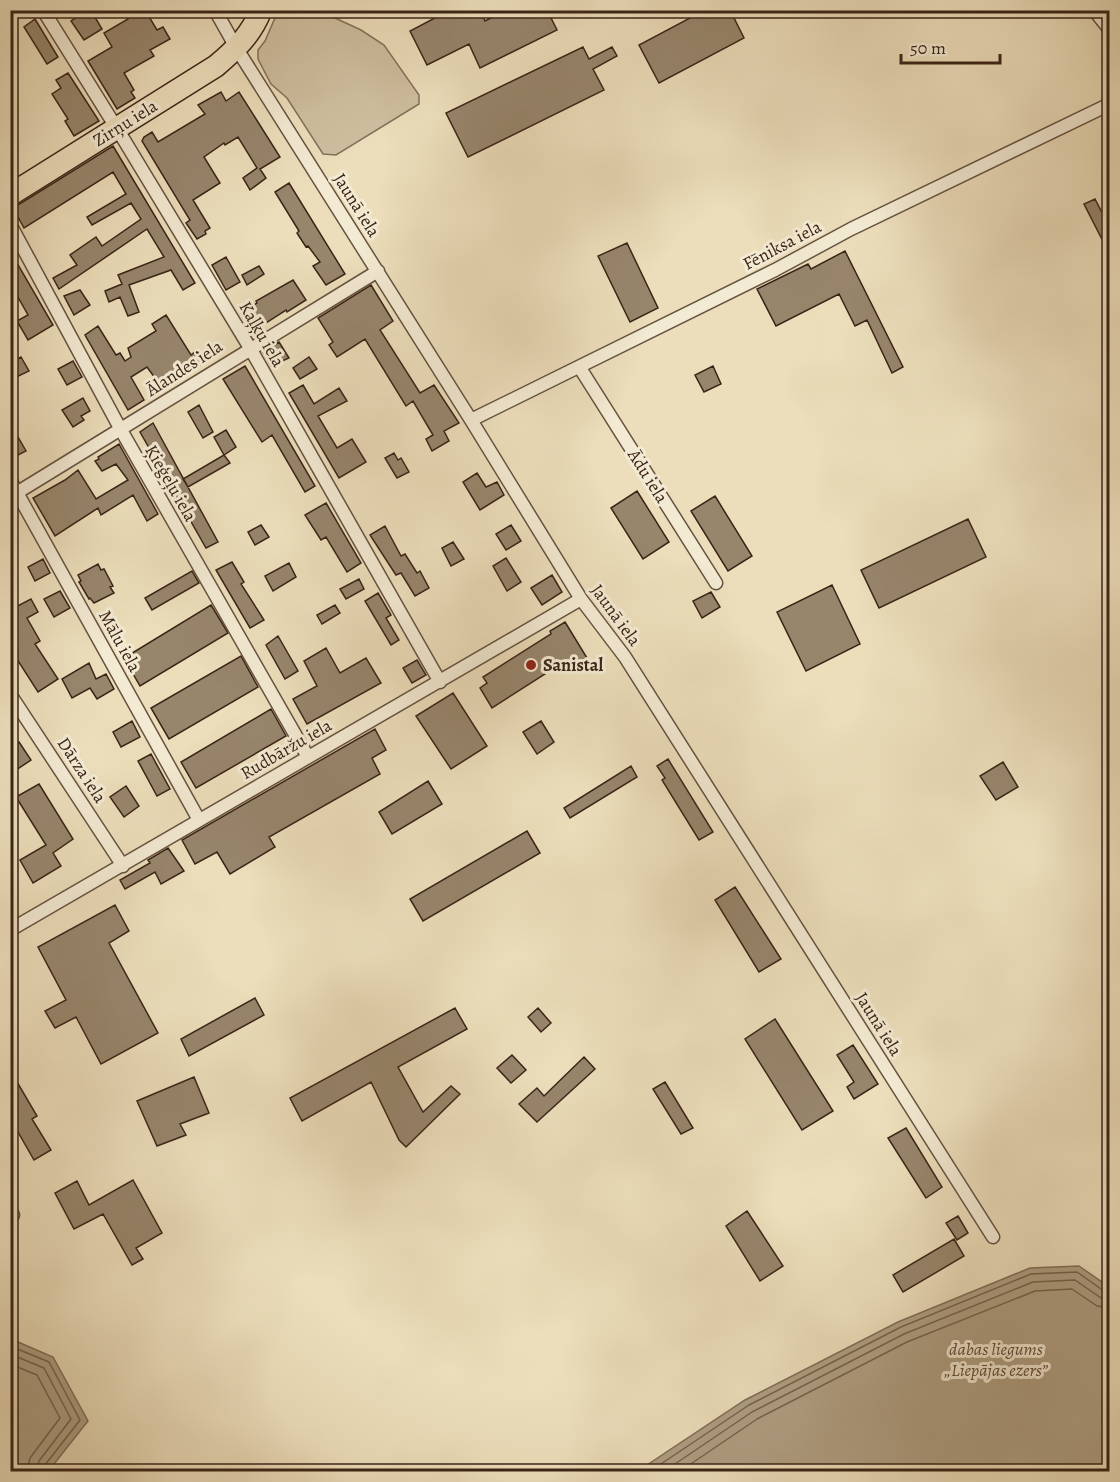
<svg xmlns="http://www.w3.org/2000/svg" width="1120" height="1482" viewBox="0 0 1120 1482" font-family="Alegreya,serif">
<rect width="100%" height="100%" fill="#ecdebb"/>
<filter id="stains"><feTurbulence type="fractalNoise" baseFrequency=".00333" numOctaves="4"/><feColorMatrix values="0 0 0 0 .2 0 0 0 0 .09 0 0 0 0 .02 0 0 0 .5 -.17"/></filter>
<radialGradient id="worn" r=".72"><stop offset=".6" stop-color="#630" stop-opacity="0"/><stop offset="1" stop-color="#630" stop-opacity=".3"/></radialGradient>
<path fill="#cebe9f" stroke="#84715b" stroke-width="1.5" d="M278,11H320L361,30L384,45L419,95V104L336,155L323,154L287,98L271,84L258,59V50L265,41Z"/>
<path fill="#af9f83" stroke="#806e58" stroke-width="1.5" d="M1079,1266L1109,1287V1471H638L745,1400L898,1322L1030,1268Z
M11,1339L53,1357L88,1421L50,1469L51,1471H11Z"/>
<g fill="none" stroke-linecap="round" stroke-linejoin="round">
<path stroke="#74624d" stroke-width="1.5" d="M10,1346L49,1362L80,1420L45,1465L44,1472
M10,1354L44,1368L71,1419L39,1461L36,1472
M10,1364L37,1375L60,1418L30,1458L27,1472
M649,1472L749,1405L901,1327L1031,1274L1077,1272L1104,1291L1110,1292
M663,1472L752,1412L904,1334L1033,1282L1075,1280L1101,1298L1110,1299
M679,1472L757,1419L907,1342L1035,1291L1072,1289L1097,1306L1110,1308"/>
</g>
<path fill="#97856c" stroke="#3a2417" stroke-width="1.5" d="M123,10H145L157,30L163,27L170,39L150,50L154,56L124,73L134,90L131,92L135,98L117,109L88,61L112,47L104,33L128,19Z
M450,10H480L485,21L507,10H547L557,30L480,68L469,44L427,65L410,31Z
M705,10H730L744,38L659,83L639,45Z
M86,11L88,14L92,12L102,29L84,40L71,21Z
M35,19L58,57L47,64L24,27Z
M583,47L589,59L612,47L617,56L593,69L604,90L468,157L446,113Z
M68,73L99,121L74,136L65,121L68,119L52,94L61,88L56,80Z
M221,92L226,101L239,92L280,157L260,169L266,178L250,190L243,178L257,168L238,137L225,145L224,143L204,157L220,183L193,200L210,228L205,231L206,234L197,239L186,223L190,220L142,141L144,137L152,132L158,142L205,114L198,105Z
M113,146L195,283L183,290L171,270L129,285L139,312L128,316L120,297L109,302L105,291L122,284L118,275L164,257L147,229L59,289L53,278L77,265L70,255L96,237L102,246L141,219L131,203L92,225L87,217L126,194L113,172L24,228L13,208Z
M289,183L345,274L326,285L313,266L320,262L308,246L306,247L297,233L299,231L275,192Z
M1095,199L1110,228V255L1084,204Z
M627,243L658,308L630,322L598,256Z
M10,251L53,325L28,340L17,321L28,315L10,283Z
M845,251L903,367L892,373L867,320L855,326L839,294L776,326L757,289L808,264L811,269Z
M226,257L240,282L226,290L212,265Z
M259,266L264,274L247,285L242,275Z
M293,280L306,300L287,312L286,310L252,332L241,313L257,303L256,301Z
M371,285L393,321L380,330L420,393L434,385L459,423L444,431L449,441L432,451L426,439L433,435L413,401L406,406L365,339L337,357L329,345L333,342L318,318Z
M80,290L90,305L74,315L64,296Z
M166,315L191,355L196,351L204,362L163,389L147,367L131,377L144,400L128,410L85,335L98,326L116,355L120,353L125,361L131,357L128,348L156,331L152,324Z
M279,342L289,358L271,366L263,352Z
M21,357L29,371L10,380V363Z
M309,357L317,369L300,379L293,368Z
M73,361L82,377L67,385L58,369Z
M245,366L315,486L305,492L272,435L262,442L223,379Z
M713,366L721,384L704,392L695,375Z
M303,385L314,404L339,388L347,401L318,416L337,448L352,439L366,462L339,478L289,393Z
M83,398L90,411L81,416L84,420L73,427L62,410Z
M199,405L213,432L203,438L188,412Z
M10,423L26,451L10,459Z
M153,423L218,542L206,548L140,432Z
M226,430L236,447L224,455L214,437Z
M119,444L158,514L147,521L133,495L101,515L98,508L55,536L33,498L65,480L78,470L96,499L128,480L116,464L102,471L95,461L99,459L98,457Z
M394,453L398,460L401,458L409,472L397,478L385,458Z
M224,455L230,463L188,487L183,479Z
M477,473L486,487L497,482L504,495L480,510L463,482Z
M637,491L669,542L643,559L611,508Z
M715,496L752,556L728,571L691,511Z
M326,503L361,563L347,572L326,537L321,540L305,515Z
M968,519L986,557L879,608L861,570Z
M261,525L269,537L255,545L248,532Z
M511,525L521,541L506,550L496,534Z
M385,526L401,556L405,554L417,573L420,571L429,588L415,596L401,573L396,575L370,535Z
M453,542L464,559L451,566L442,548Z
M506,558L521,582L507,591L493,566Z
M43,559L50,573L35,581L28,567Z
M232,562L244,582L241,584L264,620L250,628L216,570Z
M289,563L296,577L273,591L265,576Z
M98,564L101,570L104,569L113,586L110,587L114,593L94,603L90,598L89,599L79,582L81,581L78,575Z
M192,571L199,583L152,610L145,598Z
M552,575L562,592L542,605L531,588Z
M359,579L364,589L346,599L340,589Z
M832,585L860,644L806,671L777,612Z
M60,591L70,608L54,617L44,599Z
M711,592L720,607L702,618L693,601Z
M378,593L391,615L386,618L399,640L391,645L365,601Z
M31,599L38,612L27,618L40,641L35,644L58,679L38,692L15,656L10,659V610Z
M211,605L228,633L140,686L124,658Z
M335,605L340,613L322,624L317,615Z
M565,622L587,658L566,668L562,663L492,708L480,688L487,683L483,677L551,634L550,631Z
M278,636L298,671L285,679L266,645Z
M326,648L340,673L366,658L381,683L307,724L293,699L317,686L304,661Z
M241,656L258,687L169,739L151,708Z
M417,660L426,675L412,683L403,668Z
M89,663L96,679L106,674L114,689L97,699L90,688L72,698L62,679Z
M453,693L487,746L451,769L416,716Z
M271,709L286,736L196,788L181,762Z
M132,721L140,737L121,747L113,732Z
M541,721L554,742L537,754L523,732Z
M375,729L386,750L372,758L380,774L269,837L275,847L230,874L217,852L195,864L182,840Z
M19,742L31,760L10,774V748Z
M151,754L170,789L157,796L138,761Z
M668,759L713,832L699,840L662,780L665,778L657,766Z
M1003,762L1018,787L996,800L980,776Z
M631,766L637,777L570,818L564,808Z
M428,781L442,804L392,834L379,812Z
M39,784L73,839L53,853L61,866L33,883L20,860L46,845L16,797Z
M126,786L139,806L124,817L110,797Z
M527,831L540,853L423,921L410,899Z
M168,848L184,871L161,884L155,872L125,889L120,880L150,863L148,860Z
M735,887L781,959L759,972L715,900Z
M115,905L129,931L109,943L158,1033L101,1064L76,1017L55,1028L45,1011L66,1000L38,947Z
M255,998L264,1015L189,1056L181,1039Z
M455,1008L467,1029L398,1067L423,1112L451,1086L460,1094L406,1147L399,1140L371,1082L302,1121L290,1098Z
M538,1008L551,1023L541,1032L528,1017Z
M775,1019L833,1111L802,1130L745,1039Z
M853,1045L878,1084L854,1099L847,1087L854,1082L837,1055Z
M512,1055L526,1070L511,1083L497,1068Z
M584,1057L595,1069L537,1122L519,1104L537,1088L544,1096Z
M10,1070L37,1116L32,1119L51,1150L34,1160L10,1118Z
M194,1077L209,1113L180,1124L186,1135L157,1146L137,1101Z
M665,1082L693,1128L681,1134L653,1089Z
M906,1128L942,1187L926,1198L888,1138Z
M133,1180L162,1233L136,1248L143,1259L132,1265L103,1214L74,1229L55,1193L77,1181L89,1205Z
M747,1211L783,1266L760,1281L726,1226Z
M958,1216L968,1233L957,1240L946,1223Z
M954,1239L964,1256L903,1292L893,1275Z"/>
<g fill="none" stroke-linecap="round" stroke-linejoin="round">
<defs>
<path id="street" d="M43,10L124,140L250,348L440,682
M215,10L237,49L471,420L581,599L625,657L993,1237
M1094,10L1110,30
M10,224L121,430L308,757
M580,368L716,583
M471,420L775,270L851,229L1110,104
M10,480L199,820
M10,497L378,271
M10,694L123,866
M10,930L581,599
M10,1212L13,1215"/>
<path id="highway" d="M10,195L216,66C236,49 251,35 261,10"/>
</defs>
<use href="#street" stroke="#665240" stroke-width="15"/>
<use href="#highway" stroke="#3a2417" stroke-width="24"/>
<use href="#street" stroke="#f3ead3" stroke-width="12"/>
<use href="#highway" stroke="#ecdebb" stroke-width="21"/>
</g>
<circle fill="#8f2418" stroke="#f3ead3" stroke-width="2" cx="531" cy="665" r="6"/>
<g text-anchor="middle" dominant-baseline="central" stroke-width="6" stroke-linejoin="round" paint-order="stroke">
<g font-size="18" fill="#3a2417" stroke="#f3ead3">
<text transform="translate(125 123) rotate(-32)">Zirņu iela</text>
<text transform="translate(357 205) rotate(58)">Jaunā iela</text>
<text transform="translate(782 245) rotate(-28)">Fēniksa iela</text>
<text transform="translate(262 334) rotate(60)">Kaļķu iela</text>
<text transform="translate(184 368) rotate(-33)">Ālandes iela</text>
<text transform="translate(648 476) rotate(58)">Ādu iela</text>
<text transform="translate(171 483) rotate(60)">Ķieģeļu iela</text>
<text transform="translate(616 615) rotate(54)">Jaunā iela</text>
<text transform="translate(120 641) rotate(61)">Mālu iela</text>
<text transform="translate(286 749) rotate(-30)">Rudbāržu iela</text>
<text transform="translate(82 770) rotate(57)">Dārza iela</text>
<text transform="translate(879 1024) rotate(58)">Jaunā iela</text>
</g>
<g font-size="18" font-weight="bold" fill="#3a2417" stroke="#f3ead3" text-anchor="start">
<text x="543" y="665">Sanistal</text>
</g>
<g font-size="18" font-style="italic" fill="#5f4a39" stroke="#f3ead3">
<text x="996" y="1349">dabas liegums<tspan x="996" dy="21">„Liepājas ezers”</tspan></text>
</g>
</g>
<rect width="1120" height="1482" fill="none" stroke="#ecdebb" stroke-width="36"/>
<rect x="12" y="12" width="1096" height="1458" fill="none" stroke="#3a2417" stroke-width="3"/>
<rect x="18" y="18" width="1084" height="1446" fill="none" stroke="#3a2417" stroke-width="1.5"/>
<path d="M901 54v9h99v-9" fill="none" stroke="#3a2417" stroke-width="3"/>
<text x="910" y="54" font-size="18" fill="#3a2417" stroke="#f3ead3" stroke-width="4.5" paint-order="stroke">50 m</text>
<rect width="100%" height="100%" filter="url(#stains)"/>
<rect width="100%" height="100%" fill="url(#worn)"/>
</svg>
